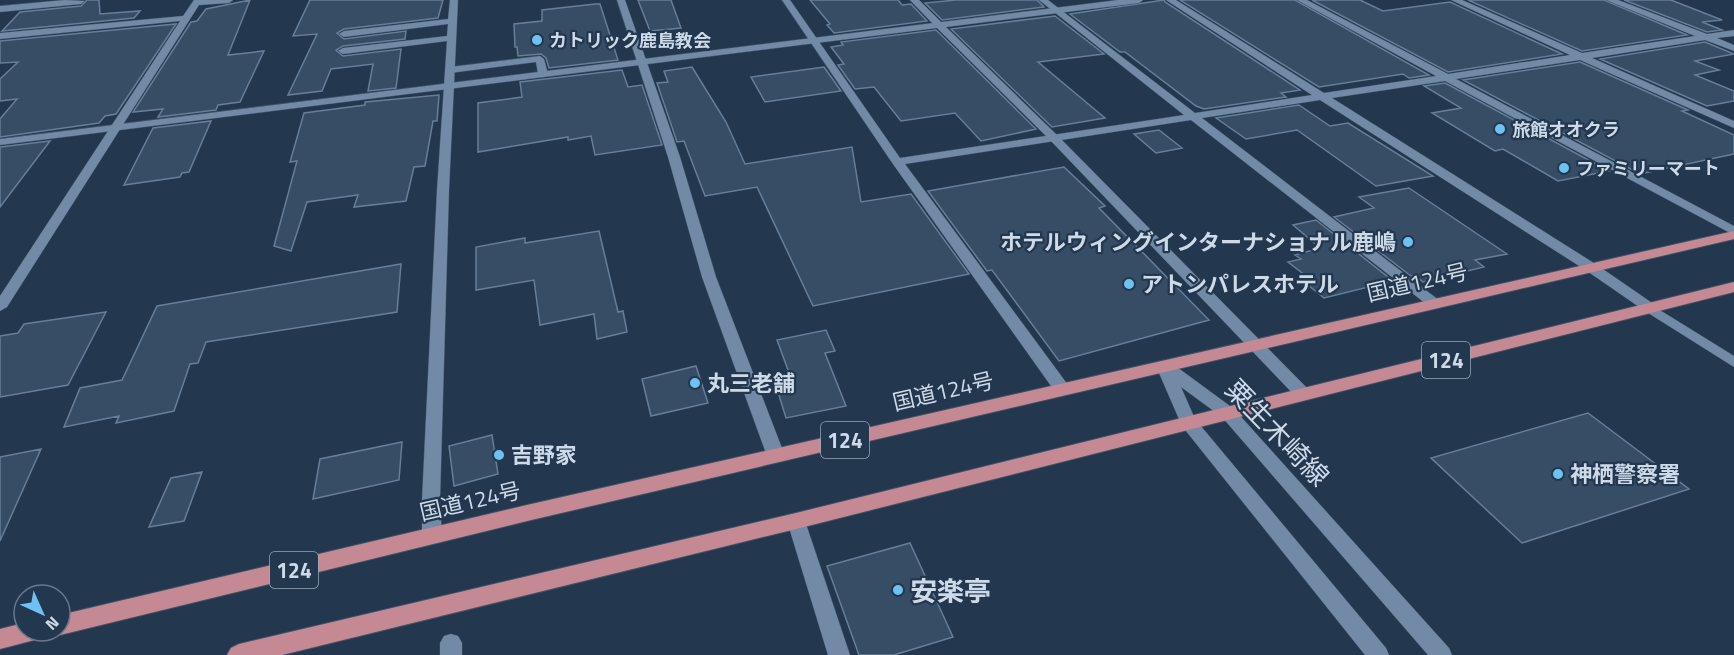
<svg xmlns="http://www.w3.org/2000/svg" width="1734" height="655" viewBox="0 0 1734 655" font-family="'Titillium Web','Noto Sans JP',sans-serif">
<rect width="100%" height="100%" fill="#23374f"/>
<path fill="#374c65" stroke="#677e99" stroke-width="1.5" d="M87,0H99L100,14L140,11L134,18L2,31L20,12L81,6Z
M250,0L228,55L264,51L240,102L218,105L216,110L158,117L163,109L133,112L191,22L197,21L206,9Z
M310,0H443L438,18L344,29L337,33L344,39L406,31L405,39L343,46L336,50L343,56L401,49L396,88L368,91L373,64L331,69L322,91L288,95L317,34L293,36Z
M638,0H671L681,28L650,31Z
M810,0H898L902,5L911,4L927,21L834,33L827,25L830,24Z
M956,0H1037L1044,7L942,20L925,3Z
M1164,0L1165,2L1300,90L1281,93L1286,97L1204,109L1196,106L1125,52H1120L1070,14Z
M1180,0H1295L1429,75L1409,78L1403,74L1319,87Z
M1312,0H1360L1383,11L1450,2L1562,54L1448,72Z
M1468,0H1604L1687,35L1582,51Z
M1624,0H1671L1722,20L1702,22L1722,30L1707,32Z
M595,4H600L618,60L549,68L546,58L541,54L518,56L517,47H515L514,24L542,21V10Z
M1055,16L1104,54L1038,62L1105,118L1052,127L951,29Z
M176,24L116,114L105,116L99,123L0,137V119L17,99L0,101V79L18,62L0,63V41Z
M936,30L1036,129L981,141L955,113L901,121L874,87L855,89L838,65L844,64L831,47L843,45L841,42Z
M1705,42L1734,54L1695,61L1719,70L1695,75L1734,91V101L1707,106L1600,59Z
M1580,62L1688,110L1682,111L1734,135V154L1640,174L1463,80Z
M692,67L726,122L745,164L852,147L861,202L911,194L969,274L813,306L757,187L705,196L684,141L677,142L657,83L668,82L664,71Z
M824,67L841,91L765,102L751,77Z
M622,70L628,87L642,85L662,145L595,155L591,136L568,140V137L478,152V103L522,97L520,82Z
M1445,83L1609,171L1558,181L1503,149L1495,151L1432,113L1461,108L1424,86Z
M439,95L437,121H433L425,166L414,167L406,201L354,207L358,195L307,202L291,251L274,246L297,161L290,162L304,113L365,105V102Z
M1299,105L1330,126L1348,123L1433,176L1376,186L1297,130L1246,139L1216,118Z
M211,121L189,172L182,173L180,177L124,185L153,128Z
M1159,130L1182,148L1156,153L1134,134Z
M50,141L0,207V147Z
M1064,167L1105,206L1099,208L1209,320L1059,361L992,270L987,271L928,191Z
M1409,188L1507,254L1475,260L1484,267L1423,282L1414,275L1411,276L1334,217L1374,208L1359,197Z
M1316,220L1393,281L1324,298L1303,281L1310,279L1288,262L1301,259L1295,255L1320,248L1293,225Z
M599,231L618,312L623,311L627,332L597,339L594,314L540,325L534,280L476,290V247L525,238V243Z
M401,264L397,312L206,342L198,363L190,364L174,411L116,423L119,416L64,427L80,388L122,380L157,306Z
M106,312L68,385L0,397V336L18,333L24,324Z
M826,330L835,351L825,353L846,406L786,418L778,392L795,389L777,340Z
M696,366L708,403L651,416L642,379Z
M1588,413L1689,489L1522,543L1431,458Z
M492,435L498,474L454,486L449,446Z
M402,442L399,480L313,499L320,459Z
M41,449L0,541V457Z
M202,472L184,521L149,527L171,478Z
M910,543L953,637L894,655H859L827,566Z"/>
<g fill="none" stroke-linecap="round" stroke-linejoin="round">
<defs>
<path id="service" d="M540,56L544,59L548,74L543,77L538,74L536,62L450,73L446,70L450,67Z
M1650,304L1734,356V367L1645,311L1643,308Z"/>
<path id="minor" d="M65,0L85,1L81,4L0,12V6Z
M194,0H233L229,3L199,5L7,307L0,311V296L180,21L0,39V33L183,16Z
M450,0H458L449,190L440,500L442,536L439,541L432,544L425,541L422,536V500L437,190L447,41L343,54L338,51L343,48L447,36L448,24L344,37L339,34L344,31L448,19Z
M617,0H625L680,157L716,277L785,456L782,461L776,462L770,461L767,456L702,277L668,157Z
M782,0H790L900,158L1184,115L1039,0H1048L1195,113L1312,95L1166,0H1176L1324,93L1436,76L1297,0H1307L1448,74L1570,55L1451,0H1462L1582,53L1695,36L1606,0H1618L1707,34L1734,30V36L1717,38L1734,45V51L1705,40L1592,58L1734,121V128L1580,60L1456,79L1734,226V235L1445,81L1332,98L1597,265L1655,305L1657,308L1655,311H1645L1587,271L1320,100L1202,118L1440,301L1442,304L1440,307H1430L1191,120L905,164L1068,385L1070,389L1068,393H1056L893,164Z
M910,0H919L942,23V27H936Z
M796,514L803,516L805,521L850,655H828L787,521L789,516Z
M451,634L458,636L462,643V655H440V643L444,636Z"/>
<path id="tertiary" d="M1118,0H1143L1139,3L946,27L1058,136L1310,391L1312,395L1310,399H1298L1050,140L937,28L0,145V139Z"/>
<path id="secondary" d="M1164,361L1170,362L1234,409L1449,648L1452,655H1428L1222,417L1181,387L1195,419L1386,648L1389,655H1365L1182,426L1156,366Z"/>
<path id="trunk" d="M1734,231V239L527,521L60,635L51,631H60V615L527,505Z
M1734,282V292L796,529L282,655H227L231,648L239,644L796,513Z
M24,623V631H46L42,638L0,649V629Z"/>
</defs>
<use href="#service" stroke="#415367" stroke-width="1"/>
<use href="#minor" stroke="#415367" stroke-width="1"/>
<use href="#tertiary" stroke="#415367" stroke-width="1"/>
<use href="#secondary" stroke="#415367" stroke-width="1"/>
<use href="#trunk" stroke="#415367" stroke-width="2"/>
<use href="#service" fill="#728aa5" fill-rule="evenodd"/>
<use href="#minor" fill="#728aa5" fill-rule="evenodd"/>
<use href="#tertiary" fill="#728aa5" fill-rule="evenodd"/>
<use href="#secondary" fill="#728aa5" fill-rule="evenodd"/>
<use href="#trunk" fill="#c48992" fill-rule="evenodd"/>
</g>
<g fill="#6ec2f3" stroke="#23374f" stroke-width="2">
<circle cx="537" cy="40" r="6"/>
<circle cx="1500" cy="129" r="6"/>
<circle cx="1564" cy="168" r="6"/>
<circle cx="1408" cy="242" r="6"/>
<circle cx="1129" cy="284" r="6"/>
<circle cx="695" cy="383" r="6"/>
<circle cx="499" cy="455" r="6"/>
<circle cx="1558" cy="474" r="6"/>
<circle cx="898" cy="590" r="6"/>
</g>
<g text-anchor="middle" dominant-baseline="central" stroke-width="4.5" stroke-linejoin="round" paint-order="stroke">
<g font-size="18" font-weight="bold" fill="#cddae9" stroke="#23374f" text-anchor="start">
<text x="549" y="40">カトリック鹿島教会</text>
<text x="1512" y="129">旅館オオクラ</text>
<text x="1576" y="168">ファミリーマート</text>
</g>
<g fill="#23374f" stroke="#9aa9bb" stroke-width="1.5">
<rect x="1422" y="342" width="48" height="36" rx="4.5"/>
<rect x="821" y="422" width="48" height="36" rx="4.5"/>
<rect x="270" y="552" width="48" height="36" rx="4.5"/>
</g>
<g font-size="21" font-weight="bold" fill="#cddae9">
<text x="1446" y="360">124</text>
<text x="845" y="440">124</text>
<text x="294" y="570">124</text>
</g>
<g font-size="22" font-weight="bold" fill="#cddae9" stroke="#23374f" text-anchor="start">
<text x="1396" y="242" text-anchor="end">ホテルウィングインターナショナル鹿嶋</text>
<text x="1141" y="284">アトンパレスホテル</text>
<text x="707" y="383">丸三老舗</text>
<text x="511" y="455">吉野家</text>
<text x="1570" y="474">神栖警察署</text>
</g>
<g font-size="22" fill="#cddae9" stroke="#23374f">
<text transform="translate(1417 282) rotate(-13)">国道124号</text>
<text transform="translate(943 391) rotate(-13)">国道124号</text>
<text transform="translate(470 501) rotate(-13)">国道124号</text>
</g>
<g font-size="27" fill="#cddae9" stroke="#23374f">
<text transform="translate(1278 432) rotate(46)">粟生木崎線</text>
</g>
<g font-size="27" font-weight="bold" fill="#cddae9" stroke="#23374f" text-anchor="start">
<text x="910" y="590">安楽亭</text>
</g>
</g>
<g transform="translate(42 613) rotate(135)"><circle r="28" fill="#23374f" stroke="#67788d" stroke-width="1.5"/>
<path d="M0-4.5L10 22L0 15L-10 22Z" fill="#6ec2f3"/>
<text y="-9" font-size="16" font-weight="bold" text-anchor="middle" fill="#cddae9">N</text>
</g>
</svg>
